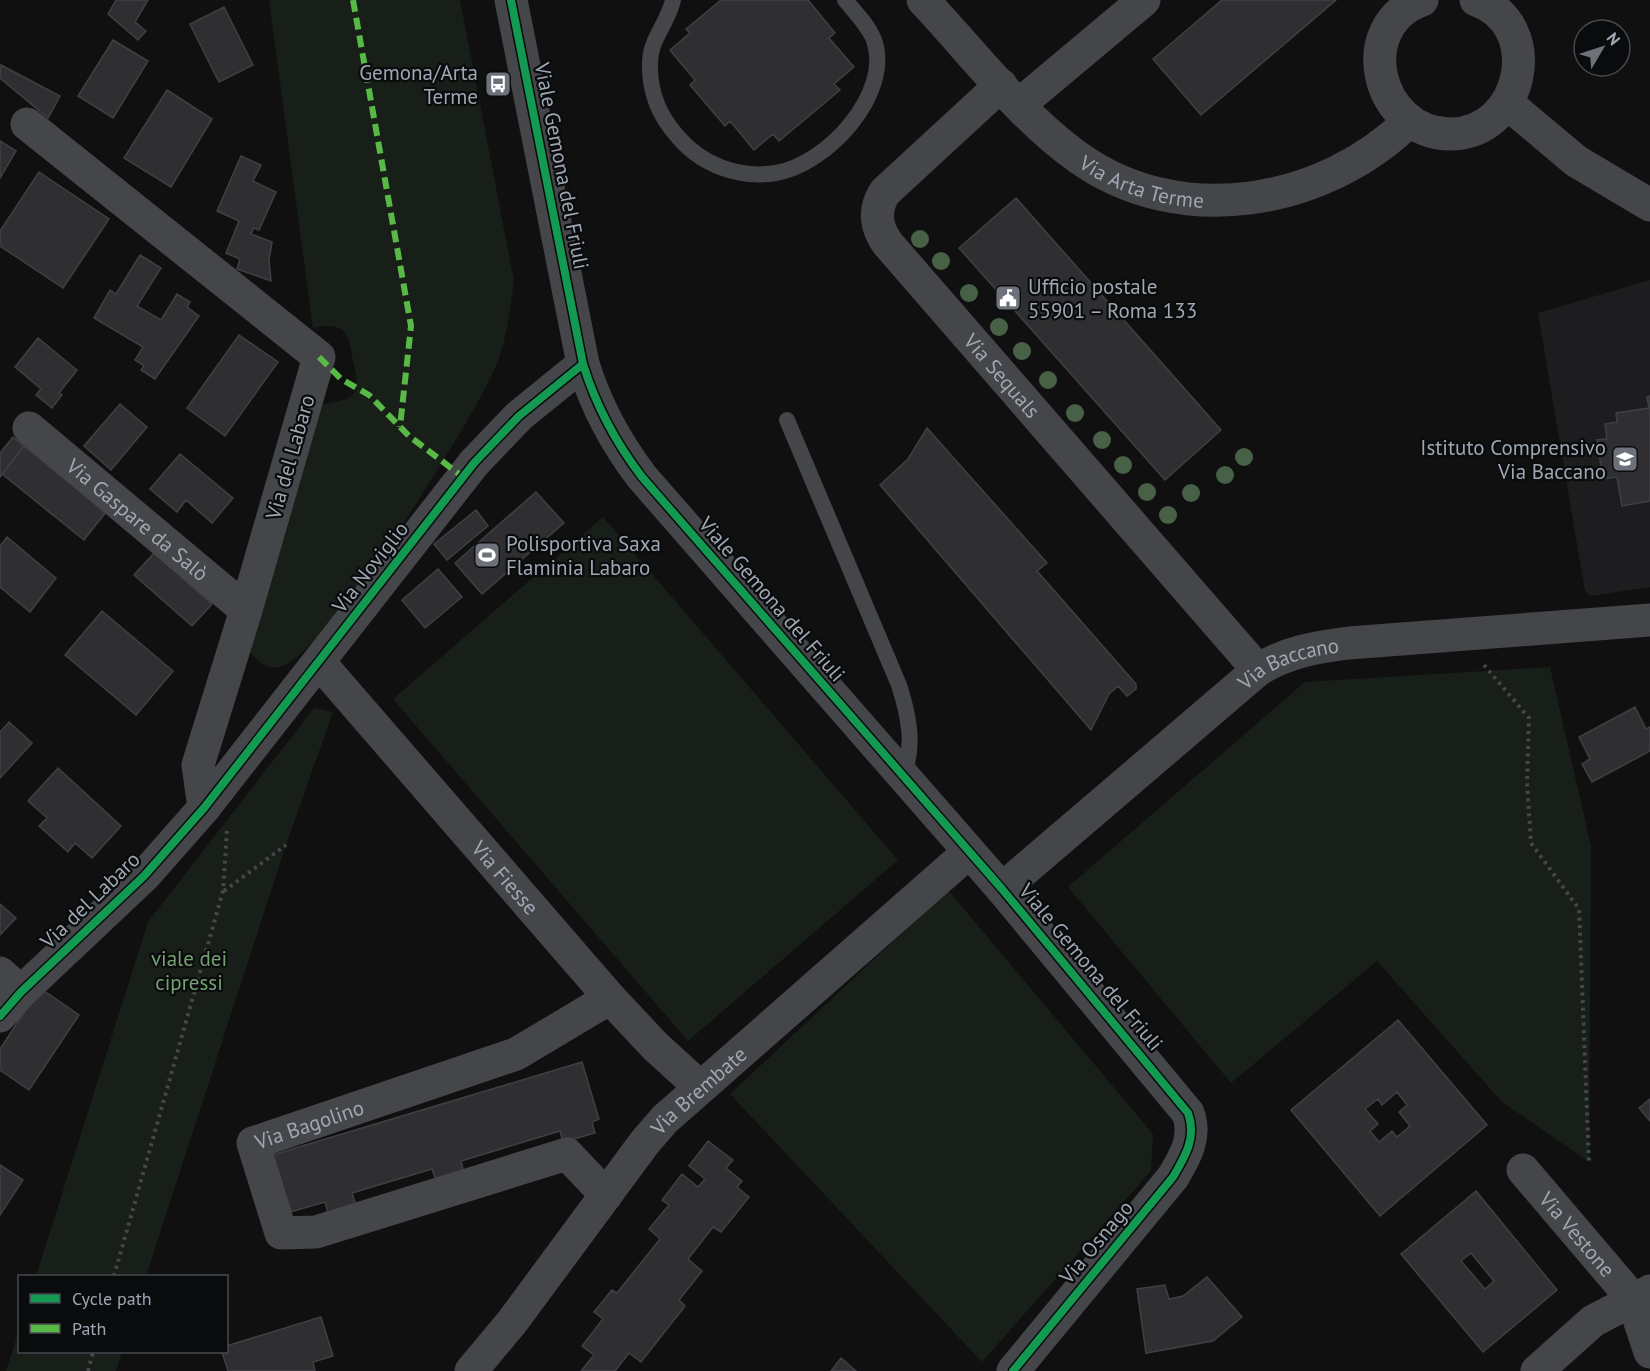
<svg xmlns="http://www.w3.org/2000/svg" width="1650" height="1371" viewBox="0 0 1650 1371" font-family="'PT Sans',sans-serif">
<rect width="100%" height="100%" fill="#101010"/>
<path fill="#1d1d1f" d="M1650,280V587L1591,596L1585,591L1538,313Z"/>
<path fill="#181f19" d="M269,0H460L514,281C510,309 507,339 496,366C473,421 333,643 285,665C271,672 259,663 250,652L260,606L317,406L347,399L355,393C358,380 356,374 353,361C349,333 345,321 313,328Z
M603,517L898,860L688,1041L393,699Z
M1550,667L1591,846L1589,1162L1501,1101L1377,961L1231,1083L1068,887L1305,682Z
M314,708L333,712L286,845L146,1276H36L148,922Z
M948,890L1153,1134L1151,1171L982,1362L730,1094Z
M19,1330L20,1352H122L116,1371H6Z"/>
<path fill="#2f2f31" stroke="#3e4044" stroke-width="1.5" fill-rule="evenodd" d="M116,0H148L135,22L146,31L138,40L108,14Z
M721,0H808L835,33L829,38L854,67L834,84L840,90L779,141L773,134L754,150L730,121L725,126L690,85L695,80L670,50L690,33L686,29Z
M1222,0H1336L1201,115L1153,59Z
M224,7L253,65L219,82L190,24Z
M113,40L148,61L113,118L78,96Z
M1,65L60,96L48,118L0,78Z
M167,90L212,119L171,187L124,158Z
M0,141L16,151L0,178Z
M241,156L261,165L253,181L276,192L259,230L254,228L251,234L272,242L269,260L271,281L237,269L240,259L226,253L239,221L217,211Z
M39,172L109,219L63,288L0,246V231Z
M1016,198L1221,430L1165,480L959,248Z
M140,255L161,268L137,306L161,320L177,294L190,302L187,307L199,316L155,379L141,370L144,366L135,360L143,347L94,318L110,290L116,294Z
M239,335L278,362L225,436L187,408Z
M38,338L77,370L59,393L62,395L52,408L36,395L41,389L15,367Z
M1650,396V501L1622,506L1617,477L1603,479L1597,440L1607,439L1605,424L1617,422L1616,413L1649,408L1647,397Z
M120,404L147,427L111,470L84,446Z
M927,428L1047,563L1037,571L1136,684V689L1127,696L1118,686L1109,694L1091,730L880,485L908,459Z
M13,437L24,446L0,477V453Z
M24,446L106,512L84,540L2,474Z
M180,454L233,498L212,523L186,500L177,512L150,489Z
M536,492L564,523L482,594L455,563Z
M476,510L488,526L447,560L434,544Z
M7,537L56,578L30,612L0,587V546Z
M154,553L212,604L192,626L134,575Z
M438,569L462,597L425,628L402,600Z
M102,611L173,671L136,715L65,655Z
M1635,707L1646,729L1650,727V751L1592,782L1582,764L1590,759L1579,737Z
M9,722L32,743L0,778V732Z
M58,768L121,826L92,858L75,843L68,852L39,826L47,818L28,801Z
M0,904L16,918L0,935Z
M40,988L79,1015L29,1090L0,1070V1049Z
M1398,1020L1487,1125L1380,1216L1291,1110ZM1397,1092L1407,1105L1399,1112L1410,1126L1397,1137L1392,1131L1379,1142L1370,1131L1378,1124L1365,1109L1378,1099L1382,1105Z
M582,1062L599,1119L592,1122L595,1133L563,1142L560,1131L461,1161L464,1173L436,1181L432,1169L352,1193L357,1208L329,1216L325,1202L290,1212L272,1155Z
M1650,1099V1121L1639,1108Z
M708,1141L733,1160L726,1168L742,1181L737,1187L749,1197L721,1232L713,1227L688,1259L702,1271L679,1300L685,1306L641,1362L629,1353L615,1371H581L594,1355L582,1346L603,1319L594,1312L612,1290L617,1293L660,1239L649,1229L669,1205L662,1200L682,1174L698,1187L705,1179L689,1166Z
M0,1165L23,1180L0,1215Z
M1476,1191L1557,1290L1483,1352L1401,1254ZM1471,1253L1494,1281L1485,1289L1461,1261Z
M1207,1277L1242,1317L1213,1341L1146,1353L1137,1289L1165,1285L1169,1299L1183,1296Z
M321,1317L333,1356L313,1362L315,1371H228L222,1352H226V1346Z
M841,1358L856,1371H831Z"/>
<g fill="none" stroke-linecap="round" stroke-linejoin="round">
<path stroke="#45474b" stroke-width="4" stroke-dasharray="3 4.5" stroke-linecap="butt" d="M1484,665L1529,718L1527,783L1531,843L1579,909L1589,1162
M224,891L286,845
M114,1276L223,891L227,830
M88,1371L93,1352"/>
<path stroke="#444649" stroke-width="16" d="M673,0C668,23 650,39 650,63C649,92 659,116 678,137C702,165 739,179 776,173C826,165 893,94 874,40C868,25 855,12 845,0
M787,420L899,685C909,716 915,746 903,777"/>
<g stroke="#444649" stroke-width="33">
<path d="M511,0L583,364C596,406 616,443 642,477L1002,889L1188,1113C1197,1137 1185,1157 1173,1177L1013,1371"/>
<path id="s1" d="M923,0C971,51 1022,118 1079,158C1180,230 1324,205 1409,121"/>
<path d="M1422,0C1351,26 1376,132 1449,134C1524,135 1546,24 1476,0"/>
<path id="s2" d="M1001,85L885,192C873,210 876,228 888,244L1258,670"/>
<path d="M1507,103L1576,161L1650,205"/>
<path d="M1020,104L1144,0"/>
<path d="M27,124L319,357L246,610L198,765L204,808"/>
<path id="s3" d="M29,428L246,610"/>
<path id="s4" d="M319,662L610,998L655,1046L700,1087"/>
<path id="s5" d="M1002,889L1258,670C1286,652 1317,647 1349,643L1650,620"/>
<path d="M0,973L21,992"/>
<path d="M0,1016L21,992L144,876L204,808L474,463L519,416L583,364"/>
<path id="s6" d="M1523,1170L1632,1298L1650,1352"/>
<path id="s7" d="M606,1195L567,1154L316,1232L281,1233L253,1143L516,1054L610,998"/>
<path id="s8" d="M471,1371L512,1322L645,1142L665,1119L969,852"/>
<path d="M1537,1371L1593,1321L1650,1291"/>
</g>
<path stroke="#58b947" stroke-width="6" stroke-dasharray="12 6" stroke-linecap="butt" d="M353,0L411,326L400,427
M319,357L341,379L369,395L409,436L463,477"/>
<defs>
<path id="cycleway" d="M511,0L583,364C596,406 616,443 642,477L1002,889L1188,1113C1197,1137 1185,1157 1173,1177L1013,1371
M0,1016L21,992L144,876L204,808L474,463L519,416L583,364"/>
</defs>
<use href="#cycleway" stroke="#0a0b0c" stroke-width="11"/>
<use href="#cycleway" stroke="#139951" stroke-width="8"/>
</g>
<g fill="#486046">
<circle cx="920" cy="239" r="9"/>
<circle cx="941" cy="261" r="9"/>
<circle cx="969" cy="293" r="9"/>
<circle cx="999" cy="327" r="9"/>
<circle cx="1022" cy="351" r="9"/>
<circle cx="1048" cy="380" r="9"/>
<circle cx="1075" cy="413" r="9"/>
<circle cx="1102" cy="440" r="9"/>
<circle cx="1244" cy="457" r="9"/>
<circle cx="1123" cy="465" r="9"/>
<circle cx="1225" cy="475" r="9"/>
<circle cx="1147" cy="492" r="9"/>
<circle cx="1191" cy="493" r="9"/>
<circle cx="1168" cy="515" r="9"/>
</g>
<defs>
<symbol id="bus-square" viewBox="-11 -11 22 22"><rect x="-9" y="-9" width="18" height="18" rx="4" fill="#6d727a" stroke="#0a0b0c"/><path d="M-5-6H5V4H4V6H2V4H-2V6H-4V4H-5ZM-3.5-4V0h7V-4ZM-3.5 1.2v1.5H-2V1.2ZM2 1.2v1.5H3.5V1.2Z" fill="#fff"/></symbol>
<symbol id="civic-square" viewBox="-11 -11 22 22"><rect x="-9" y="-9" width="18" height="18" rx="4" fill="#6d727a" stroke="#0a0b0c"/><path d="M-.6-6.5H3V-4.5H.6V-3L4-1V1h2V6H-6V1h2V-1L-.6-3ZM-1.2 2.5V6h2.4V2.5Z" fill="#fff"/></symbol>
<symbol id="school-square" viewBox="-11 -11 22 22"><rect x="-9" y="-9" width="18" height="18" rx="4" fill="#6d727a" stroke="#0a0b0c"/><path d="M0-5L7-2L0 1L-7-2ZM-4 1L0 2.5L4 1V4Q0 6-4 4Z" fill="#fff"/></symbol>
<symbol id="stadium-square" viewBox="-11 -11 22 22"><rect x="-9" y="-9" width="18" height="18" rx="4" fill="#6d727a" stroke="#0a0b0c"/><path d="M0-5a6.5 5 0 1 0 0 10a6.5 5 0 1 0 0-10ZM-3.5-1.8h7v3.6h-7Z" fill="#fff"/></symbol>
</defs>
<g fill-rule="evenodd">
<use href="#bus-square" x="483" y="69" width="30" height="30"/>
<use href="#civic-square" x="993" y="283" width="30" height="30"/>
<use href="#school-square" x="1610" y="444" width="30" height="30"/>
<use href="#stadium-square" x="472" y="540" width="30" height="30"/>
</g>
<g text-anchor="middle" dominant-baseline="central" stroke-width="4.5" stroke-linejoin="round" paint-order="stroke">
<g font-size="21" fill="#9fa7b3" stroke="#0a0b0c" text-anchor="end">
<text x="478" y="72">Gemona/Arta<tspan x="478" dy="24">Terme</tspan></text>
<text x="1028" y="286" text-anchor="start">Ufficio postale<tspan x="1028" dy="24">55901 – Roma 133</tspan></text>
<text x="1606" y="447">Istituto Comprensivo<tspan x="1606" dy="24">Via Baccano</tspan></text>
<text x="506" y="543" text-anchor="start">Polisportiva Saxa<tspan x="506" dy="24">Flaminia Labaro</tspan></text>
</g>
<g font-size="21" fill="#9fa7b3" stroke="#0a0b0c">
<text transform="translate(562 166) rotate(79)">Viale Gemona del Friuli</text>
<text stroke="none"><textPath href="#s1" startOffset="291">Via Arta Terme</textPath></text>
<text stroke="none"><textPath href="#s2" startOffset="388">Via Sequals</textPath></text>
<text transform="translate(290 457) rotate(-74)">Via del Labaro</text>
<text stroke="none"><textPath href="#s3" startOffset="142">Via Gaspare da Salò</textPath></text>
<text transform="translate(370 567) rotate(-52)">Via Noviglio</text>
<text transform="translate(772 599) rotate(49)">Viale Gemona del Friuli</text>
<text stroke="none"><textPath href="#s5" startOffset="368">Via Baccano</textPath></text>
<text stroke="none"><textPath href="#s4" startOffset="285">Via Fiesse</textPath></text>
<text transform="translate(90 900) rotate(-44)">Via del Labaro</text>
<text transform="translate(1091 967) rotate(50)">Viale Gemona del Friuli</text>
<text stroke="none"><textPath href="#s8" startOffset="362">Via Brembate</textPath></text>
<text stroke="none"><textPath href="#s7" startOffset="508">Via Bagolino</textPath></text>
<text stroke="none"><textPath href="#s6" startOffset="84">Via Vestone</textPath></text>
<text transform="translate(1096 1242) rotate(-50)">Via Osnago</text>
</g>
<g font-size="21" fill="#75a173" stroke="#0a0b0c">
<text x="189" y="958">viale dei<tspan x="189" dy="24">cipressi</tspan></text>
</g>
</g>
<rect x="18" y="1275" width="210" height="78" fill="#0a0b0c" stroke="#46494f" stroke-width="1.5"/>
<rect x="30" y="1294" width="30" height="9" fill="#139951" stroke="#46494f" stroke-width="1.5"/>
<text x="72" y="1305" font-size="18" fill="#9fa7b3">Cycle path</text>
<rect x="30" y="1324" width="30" height="9" fill="#58b947" stroke="#46494f" stroke-width="1.5"/>
<text x="72" y="1335" font-size="18" fill="#9fa7b3">Path</text>
<g transform="translate(1602 48) rotate(51)"><circle r="28" fill="#0a0b0c" stroke="#46494f" stroke-width="1.5"/>
<path d="M0-4.5L10 22L0 15L-10 22Z" fill="#6d727a"/>
<text y="-9" font-size="16" font-weight="bold" text-anchor="middle" fill="#9fa7b3">N</text>
</g>
</svg>
